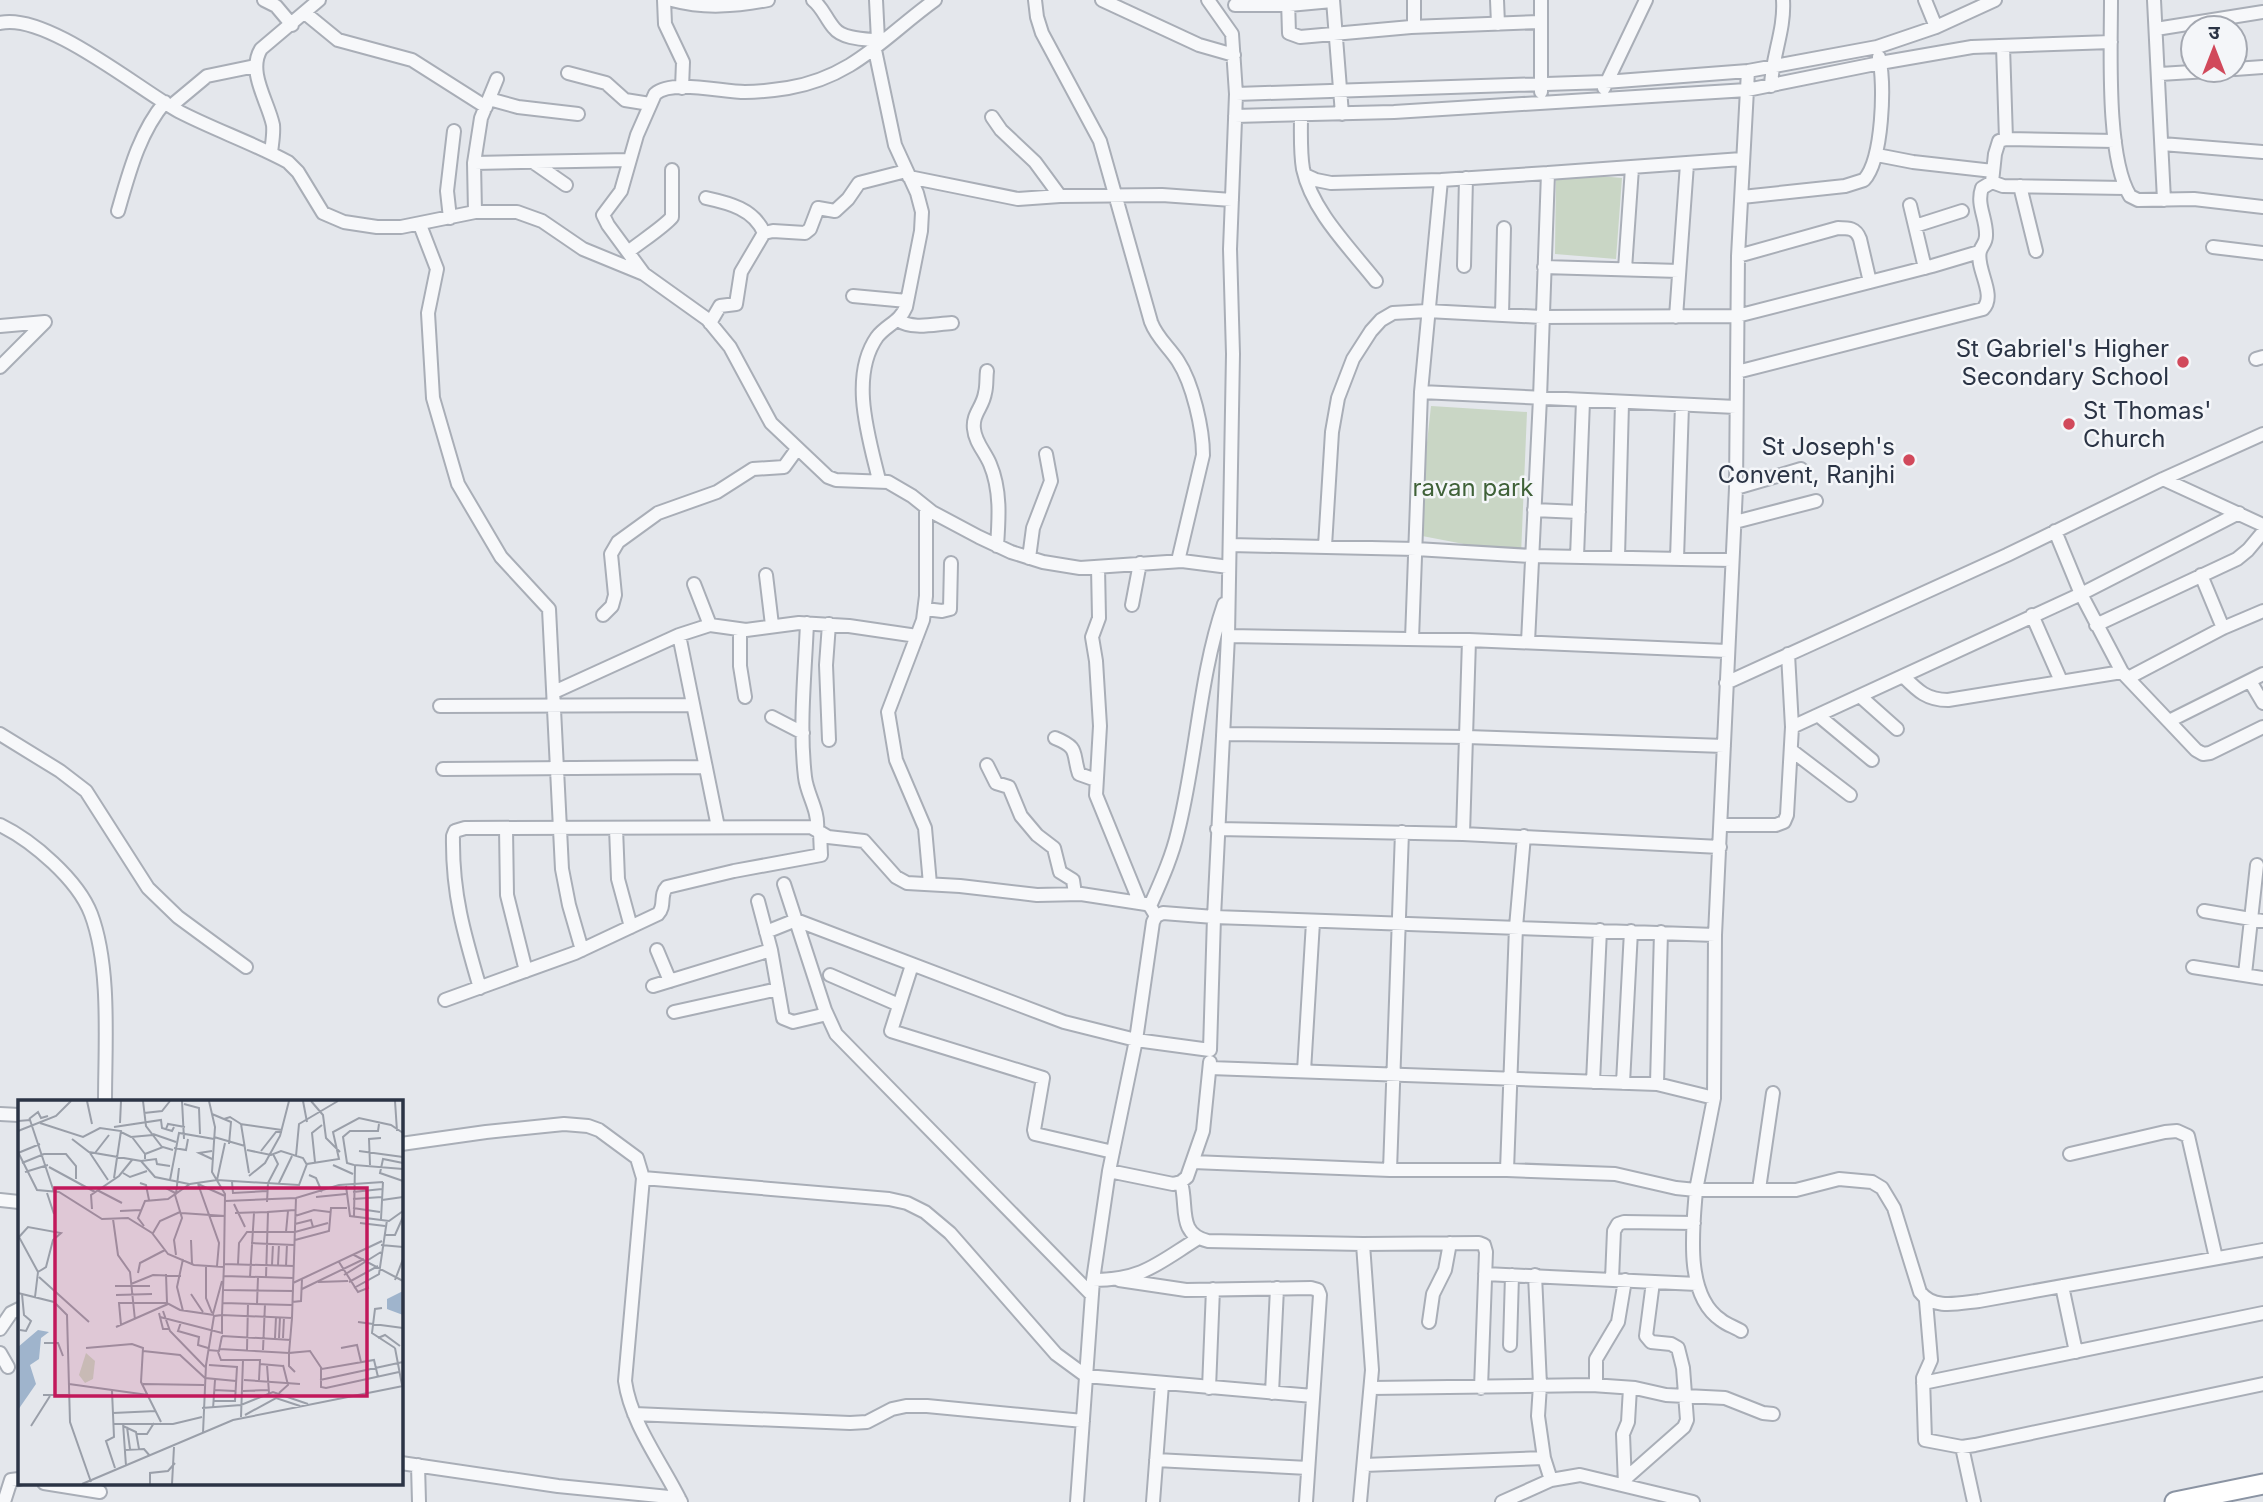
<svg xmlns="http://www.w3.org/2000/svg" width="2263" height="1502" viewBox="0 0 2263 1502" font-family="Inter,'Noto Sans Devanagari',sans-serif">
<rect width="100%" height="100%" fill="#e4e7ec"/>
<path fill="#c9d6c5" d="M1556,172L1622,178L1616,259L1555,254Z
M1431,406L1527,412L1521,555L1417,535Z"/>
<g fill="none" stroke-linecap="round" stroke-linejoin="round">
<defs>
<path id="minor" d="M264,0L276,6L292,25
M664,0L665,24L683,62L682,88
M672,0C705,9 735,6 768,0
M813,0C823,8 826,19 834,28C843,40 869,39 883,41
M876,0L878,40
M1035,0L1037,17L1042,33L1100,141L1151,322C1157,338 1169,347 1178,361C1193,384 1203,429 1203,455L1178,561
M1102,0L1199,45L1234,55
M1288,0L1289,33L1300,37L1411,27L1540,22
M1333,0L1342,114
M1414,0V27
M1497,0L1498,24
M1925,0L1936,27
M2111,0C2111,49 2106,157 2130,196L2138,200L2194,199L2263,207
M2154,0L2164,200
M1235,5H1289L1332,1
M305,13L338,40L412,60L486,107
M0,23C46,12 138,89 180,112C215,130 253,143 288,162L298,172L323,213L344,222L377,227H401L475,212H517L542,221L583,249L644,274L707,319L730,347L771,423L828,477L836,480L888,482L912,496L932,512L979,537L1011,552L1043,562L1080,568L1182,561L1229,567
M2156,29L2263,12
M2003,46L2006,139
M875,50L895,145L917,193L922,212L921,231L906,307C900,322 886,325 877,337C849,377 869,438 879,480
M2235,69L2263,67
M568,73L606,83L625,100L650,104
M2160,74L2224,70
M1771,86C1772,56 1785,30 1783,0
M1604,88L1646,0
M1541,92V0
M1236,94L1605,82L1748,71L1877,47L1936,27L1995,0
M489,99L518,107L578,114
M171,106L207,76L255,66
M1301,115C1301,132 1300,151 1303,169C1312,211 1350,248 1376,281
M1235,116L1394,112L1747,90L1880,63L1972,47L2111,42
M992,117L1001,130L1035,162L1060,196
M2162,144L2263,152
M271,153C272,143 274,134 273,125C268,101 247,72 261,49L319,0
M1877,155L1913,162L1993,171
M533,162L566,185
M474,163L629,160
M1305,175L1316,180L1331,183L1441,180L1548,173
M909,177L1018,199L1060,196L1162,195L1232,200
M1992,182L1995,154L1999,141L2006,139L2115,141
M2020,186L2036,251
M1742,197L1845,186L1864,180C1883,159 1885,84 1879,57
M706,198C729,203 754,209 764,233
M1910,205L1925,268
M118,211C129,173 139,133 165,102
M475,212L474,163L481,118L497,79
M450,218L447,191L454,131
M420,225L437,269L428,313L433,398L458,484L501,557L549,609L562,869L569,905L582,950
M1915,226L1962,211
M2213,247L2263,253
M628,252C639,243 665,226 672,217V170
M1738,256L1838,228C1849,228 1856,228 1860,239L1870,282
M1464,266L1466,178
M1544,267L1679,271
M1625,269L1632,168
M644,274L608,225L603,215L621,191L637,135L655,94C672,79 722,92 745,92C759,92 775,90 788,88C854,77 885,36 935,0
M853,296L907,301
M1502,315L1504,228
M1676,317L1687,164
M898,320C913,330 934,324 952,323
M710,323L720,306L736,304L741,272L764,233L773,231L805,233L810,229L818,208L835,211L848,199L859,183L906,171
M0,326L45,322L0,367
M2256,359L2263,357
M987,371C986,378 987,386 985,393C983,407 972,414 974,429C975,442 985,452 990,464C1001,490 999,518 997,546
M1737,372L1983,309C1997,295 1975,268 1980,251C1982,245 1986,243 1986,236C1987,219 1976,205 1982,188L1992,182L2003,186L2125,188
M1421,392L1736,407
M2163,479L2263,525
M1736,488L1801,469
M926,508V596L923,620L888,712L896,760L925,828L930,884
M1534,510L1579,512
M1735,522L1816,501
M2055,531L2081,594L2122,672L2196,750L2203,754L2210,753L2263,727
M1230,545L1416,549L1532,556L1732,560
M1325,546L1332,432L1338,398L1353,359L1371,331L1381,320L1393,313L1427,311L1542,317L1737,316L1932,266L1979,252
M1577,557L1583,401
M1618,557L1622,403
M1029,558L1033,528L1051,481L1046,454
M1677,559L1682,405
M1098,567L1099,618L1092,637L1096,661L1100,726L1096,795L1140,903
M766,575L772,625
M2201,575L2223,628
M694,584L710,625
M1132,605L1140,563
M925,609L942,611L950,609L951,563
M603,615L612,606L615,595L611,554L618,542L658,513L717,492L753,469L784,467L797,449
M2032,615L2061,681
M807,623C805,673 799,726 805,777C807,795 819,810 817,829
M829,624L826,665L829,740
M2096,625L2237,559L2248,550L2263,532
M740,630V666L745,697
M679,635L718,827
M1228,636L1469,640L1727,651
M1412,639L1421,392L1441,180
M1528,642L1540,398L1548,173L1742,159
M1904,677C1918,691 1927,700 1948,700L2122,672
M2128,678L2223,628L2263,611
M2250,681L2263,703
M1726,683L2007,555L2163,479L2263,434
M554,692L679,635L710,625L746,630L799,623L849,626L917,636
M1861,697L1897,729
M440,706L693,705
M1819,716L1872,760
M772,717L803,733
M2169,721L2263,674
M1792,727L2081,594L2239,513
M0,734L60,771L86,791L148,888L178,917L246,967
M1223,734L1467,737L1724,746
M1055,738C1080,748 1072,753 1079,774L1096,780
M1791,750L1850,795
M987,765L996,783L1009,787L1021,816L1037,835L1054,848L1060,872L1073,880L1075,894
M443,769L706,767
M0,825C33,841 78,880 91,914C111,967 105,1045 105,1101
M1721,825H1776L1784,822L1787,815L1792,727L1788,654
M506,828L507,895L526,971
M616,828L618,879L631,927
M1217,829L1463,834L1720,847
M1463,834L1469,640
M784,884L825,1010L836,1034L1092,1295
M758,901L771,950L783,1018L793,1022L827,1014
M1150,906C1161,881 1172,857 1178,831C1197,756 1199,677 1224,604
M2204,911L2263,921
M766,932L796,920L1064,1022L1136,1040L1210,1050L1214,917L1715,935L1736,488L1738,256L1748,71
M657,950L670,981
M912,965L891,1031L1043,1078L1034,1130L1035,1134L1113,1152
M2193,967L2263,978
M2245,974L2257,865
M830,975L899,1005
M653,986L771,950
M480,988C464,934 452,893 453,836L455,831L465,828L811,827L828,837L864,841L896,877L907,883L960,886L1037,895L1081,894L1146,904L1150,906L1156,916
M445,1000L575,953L658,914C666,906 659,895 667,887L734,871L821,855L820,832
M674,1012L778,989
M1210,1068L1657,1084L1714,1098
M1304,1071L1313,922
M1593,1082L1600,930
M1623,1083L1631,931
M1657,1084L1661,932
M0,1114L19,1115
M401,1144L486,1132L564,1124L588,1126L599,1130L637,1158L643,1178L625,1381C631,1424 662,1463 681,1502
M2070,1154L2165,1132L2177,1131L2188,1136L2216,1258
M1193,1162L1390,1170H1507L1615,1174L1676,1188L1696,1190L1714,1098L1715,935
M1390,1170L1402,832
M1507,1170L1516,927L1524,836
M1109,1171L1173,1184L1181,1182L1187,1177L1203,1131L1210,1062
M643,1178L889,1199L907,1203L925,1212L950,1233L1056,1354L1086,1376L1313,1396
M1181,1182C1188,1207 1177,1234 1208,1241L1363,1244L1479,1243L1484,1245L1486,1252L1481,1388
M1759,1189L1773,1093
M0,1200L19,1202
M1485,1274L1697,1284
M1535,1275L1540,1385L1538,1416L1544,1458L1551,1480
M1612,1279L1614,1231L1618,1224L1624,1222L1694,1223
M1093,1280C1142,1280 1157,1264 1197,1239
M1119,1280L1186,1290L1311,1288L1318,1290L1320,1295L1306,1502
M2062,1286L2076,1352
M1926,1301L1931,1360L1923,1378L1925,1440L1962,1447L1975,1445L2263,1384
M1429,1322L1433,1294L1445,1270L1450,1243
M0,1329L11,1313L19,1309
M1741,1331C1735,1327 1727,1325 1721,1320C1684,1295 1693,1228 1696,1190H1796L1839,1179L1872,1182L1882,1188L1894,1208L1920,1292C1933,1310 1959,1303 1979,1301L2263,1250
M1510,1345L1512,1275
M0,1353L8,1367
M1923,1383L2263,1313
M1596,1385V1359L1618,1322L1625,1280
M1209,1388L1213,1289
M1371,1388L1592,1385L1635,1388L1666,1395L1725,1398L1763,1413L1773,1414
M1272,1393L1277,1288
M634,1414L850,1423L867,1422L892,1409L906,1406H927L1083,1421
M1962,1447L1974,1502
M1156,1460L1308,1468
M401,1463L558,1486L679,1498
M418,1465L419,1502
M1364,1465L1544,1458
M1625,1479L1684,1427L1687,1420L1683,1368L1678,1348L1671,1344L1651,1342L1646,1336L1653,1282
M44,1483L100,1492
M1625,1485L1623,1434L1628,1422L1630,1388
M4,1502L11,1480L19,1479
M1077,1502L1093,1280L1109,1171L1136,1040L1153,922L1156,916L1163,913L1214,917L1228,636L1233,354L1230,249L1236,94L1232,34L1208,0
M1153,1502L1162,1384
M1360,1502L1372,1370L1363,1244
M1502,1502L1551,1480L1580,1475L1693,1502"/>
<path id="highway" d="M2175,1502L2263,1484"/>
</defs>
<use href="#minor" stroke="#a9aeb7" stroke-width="16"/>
<use href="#highway" stroke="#8b94a3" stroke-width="23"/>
<use href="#minor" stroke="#f7f8fa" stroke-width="12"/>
<use href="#highway" stroke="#fff" stroke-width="19"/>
</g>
<g fill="#d1495b" stroke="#f4f6f9" stroke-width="2.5">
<circle cx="2183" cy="362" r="7"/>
<circle cx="2069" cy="424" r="7"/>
<circle cx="1909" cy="460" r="7"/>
</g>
<g text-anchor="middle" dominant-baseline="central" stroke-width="5" stroke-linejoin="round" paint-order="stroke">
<g font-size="24" fill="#2b3445" stroke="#f4f6f9" text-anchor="end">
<text x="2169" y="348">St Gabriel's Higher<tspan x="2169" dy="28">Secondary School</tspan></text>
<text x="2083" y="410" text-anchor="start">St Thomas'<tspan x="2083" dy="28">Church</tspan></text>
<text x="1895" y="446">St Joseph's<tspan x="1895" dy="28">Convent, Ranjhi</tspan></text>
</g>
<g font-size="24" fill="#3f6138" stroke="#f4f6f9">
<text x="1473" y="487">ravan park</text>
</g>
</g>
<g transform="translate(18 1100)">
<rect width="385" height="385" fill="#e4e7ec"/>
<path d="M68,253L77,261L75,279L67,283L61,275Z" fill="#c9d6c5"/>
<path d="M385,191V215L369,209V199ZM20,230L31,232L23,238L21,259L12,265L18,284L0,310V247Z" fill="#9fb4cc"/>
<path fill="none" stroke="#9a9fa9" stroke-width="2" d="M69,1L74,24M125,1L128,26L144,47M164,1L166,39M285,1L289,22M293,1L305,15L308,38L322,52M377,1L379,31M166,4L181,8L182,34M126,13L144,11L152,1M194,14L213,22L211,44M11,19L20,12L23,18L30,16M206,19L212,17L223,24L231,73M0,21L12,20L36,92M22,23L65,37L82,28L103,31L96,78M102,23L103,1M222,24L264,30M96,27L143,20L144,28L154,31L156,27M148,29L150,24L167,27M0,31L38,16L53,1M103,32L113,37L135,35M135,34L158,42M114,37L127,54M196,37L227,46M54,39L71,52L123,61L137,77L171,84M156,48L168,50L170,39M229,50L253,55L263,51L285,58L289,65M194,51L181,53L194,59M243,51L258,32H264M341,51L385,57M0,52L19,90L41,92L84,119L110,118L134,133L150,154L176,165L206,167M0,53L22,44M72,53L90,80M77,53L91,35M278,56L281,24L320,1M127,59V54L145,47L155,50M123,61L138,59L139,64L152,66M297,62L294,33L304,25M4,63L26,54H48L58,66V79M385,63L365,59L362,73L385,81M315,65L335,74M336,65L329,63L325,37L332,31H360L361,24M352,65L351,39L363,38M31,67L77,92M7,72L30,65M105,73L112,77L129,71M291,75L298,78L304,92M231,76L247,63L262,36L271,1M152,80L161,33L196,39M199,80L207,43M214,82L215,93L249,91M122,83L128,85L131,100M261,83L274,56M180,84L201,143L199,166M180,84L207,96M328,86L332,116L371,121L385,111M128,88H148L159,94M79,90L104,103M335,92L364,89M29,93L36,114M158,94L161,68M157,95L164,118L156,140L158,155M298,97L328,94M335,99L364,97M364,100L385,97M207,101L278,98L321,85L365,82M249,102L250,83L260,64L255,54M216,104L227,127M335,108L362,112M74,109L73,95L101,76L114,60M102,111L123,110M163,113L207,116M217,113L250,112M277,116L296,110L312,112M336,116L337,65L385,69M95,119L100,155L112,172L117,220M363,119L365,82M342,123L367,126M277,124L293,120L295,127M126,126L120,118L127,101L150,99L172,84L199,80L281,85L289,64L321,59L315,32L341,18L373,25L385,33M268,132L270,111M135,133L142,121L162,112M366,135H377L385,117M173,140L174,164M277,140L311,131L313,108H329M233,143L276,145M363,145L385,147M336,155L385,181M165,159L159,187L165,211M321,162L340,192L350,188L348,182M206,164L276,166M220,164L221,143L229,132H277L310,123M254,165L255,144M260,165L261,144M268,166L269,144M188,167V198L194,213M120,173L122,163L147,150M148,174L149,203M326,175L363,152M206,176L275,178M21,177L71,222M232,177L236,113M248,177L250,112L277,110M377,180L385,159M300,182L330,181M331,182L360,166M275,183L364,141M113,184L135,175L163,176M97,186H132M336,188L361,174L369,120M284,189L346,159M206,190L275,191M0,193L36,202L49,215L52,322L73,382M173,194L185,212M98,195L134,194M17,197L20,172L1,137L10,127L43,133L35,140L28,167L20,172M274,202L283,201L284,179M205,203L274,205M239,204L240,177M364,208L357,209L354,233L377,248M145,211L152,231L187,267M141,213L145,229H151M195,214L204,181M142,217L204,233V215L274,218L278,98M163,222L160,231L181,237L180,245L190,248M340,222L385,228M103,225L101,203H149L162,210L196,215M98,227L150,204M2,230L8,231L13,221L6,215L4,194M204,236L273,240M257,238L258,217M261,238L262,217M265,238L266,217M360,238L367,235L382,246M26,243H40L45,256M68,248L114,244L125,248L123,282L143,322M323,248L339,245L343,262M377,248L384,285M201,249L271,253L274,218M190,250L201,251L204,236M229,250L230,203M245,250L247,204M125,251L162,255L187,278L218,281M200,252L203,260H242L241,280M242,264L265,266M191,265L219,267L217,301H195M249,265L251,293M303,268V287L308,288L381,272M277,272L271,266V253L292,251L304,269L356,260L360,277M226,280L282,284M302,280L385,262M51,284L130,295M125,284L186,285M196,290L217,291M94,291L96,337L88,341L97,368M225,291L250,290M261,293L270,285L265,265M25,295H50M184,308L223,305L255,292L290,304M195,309L197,280M95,313L138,311M227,315L258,298L282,306M223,317L225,260M105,323L108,366M95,324H155L184,317M13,326L32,296M105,326L118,332L121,349M109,327L112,349M185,333L188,265L196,216L204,215L206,164L207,94L194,72L197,27L191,1M119,334H129L136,323M106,350L126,349L132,356M64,384L215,320L385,286M132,384V373L150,371L157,363M154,384L156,347"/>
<path fill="#c2185b" fill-opacity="0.15" stroke="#c2185b" stroke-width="3.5" d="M37,88H349V296H37Z"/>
<rect width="385" height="385" fill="none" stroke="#2b3445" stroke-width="3.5"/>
</g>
<g transform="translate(2214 49)"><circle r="33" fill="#f4f6f9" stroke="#a4a8b1" stroke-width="2"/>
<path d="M0-5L12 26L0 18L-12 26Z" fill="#d1495b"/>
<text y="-10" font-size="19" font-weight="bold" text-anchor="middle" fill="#2b3445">उ</text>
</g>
</svg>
